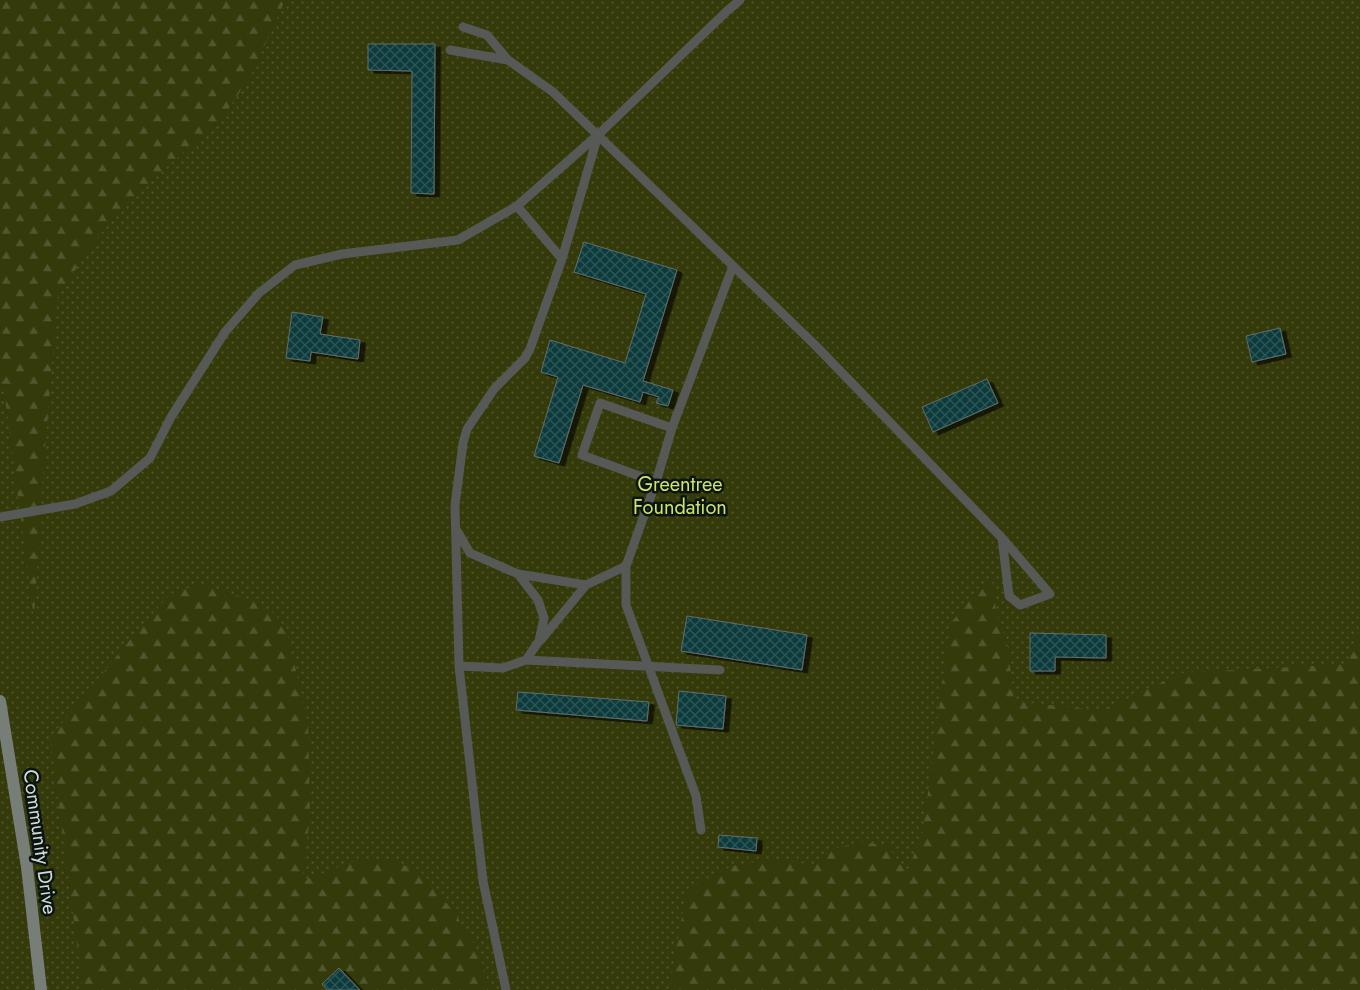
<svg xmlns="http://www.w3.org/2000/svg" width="1360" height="990" viewBox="0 0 1360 990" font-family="Jost,sans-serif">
<defs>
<pattern id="grass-dots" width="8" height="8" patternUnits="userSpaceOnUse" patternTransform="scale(1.25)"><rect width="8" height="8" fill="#343a0a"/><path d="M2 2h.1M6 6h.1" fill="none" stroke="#50562d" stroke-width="1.8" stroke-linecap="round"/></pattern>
<pattern id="forest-firs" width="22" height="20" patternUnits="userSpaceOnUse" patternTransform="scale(1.25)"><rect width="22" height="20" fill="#343a0a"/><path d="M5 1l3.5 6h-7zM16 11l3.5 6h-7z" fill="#50562d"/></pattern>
<pattern id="building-cross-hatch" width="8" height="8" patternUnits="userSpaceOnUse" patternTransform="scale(1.25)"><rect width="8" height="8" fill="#0c3b3c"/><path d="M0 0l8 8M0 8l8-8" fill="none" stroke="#2e5757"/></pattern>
<filter id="shadow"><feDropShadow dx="5.5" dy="3" stdDeviation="0" flood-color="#0009"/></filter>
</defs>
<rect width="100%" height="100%" fill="#131d1a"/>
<path fill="url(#grass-dots)" d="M0,0H1360V990H0Z"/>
<path fill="url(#forest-firs)" d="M0,0H284V3L251,75L223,117L157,176L105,228L58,294L43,472L34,619L0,359Z
M992,574L996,612L1008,647L1014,701L1103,711L1181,673L1346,664L1360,625V990H669L685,899L694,885L732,866L775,859L813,865L836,848L862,842L888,846L907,873L923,831L950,624Z
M200,584L246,598L274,613L287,632L308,722L310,816L302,881L355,861L392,859L422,874L454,912L479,952L490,990H83L50,738L133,636L170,594Z"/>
<path fill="url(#building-cross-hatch)" stroke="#616e6e" filter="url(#shadow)" d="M368,44H435L434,194L411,193L412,71L368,70Z
M584,242L677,270L643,381L673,390L668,406L656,403L659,397L643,392L640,402L583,385L559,463L534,456L558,377L541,372L550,340L625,363L646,294L574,272Z
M292,312L323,317L320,334L360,340L358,359L311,352L310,361L286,358Z
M1280,328L1286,354L1252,362L1246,336Z
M987,379L998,403L933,432L922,407Z
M687,616L807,635L802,670L681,651Z
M1030,633L1106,635V658L1055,657V671H1030Z
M679,691L726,696L723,729L676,725Z
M518,692L649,702L647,721L516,710Z
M719,835L757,838L756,851L718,847Z
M339,968L360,990H327L322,984Z"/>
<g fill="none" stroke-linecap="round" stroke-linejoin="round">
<path stroke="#565955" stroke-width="9" d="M463,27L487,35L508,60
M450,50L508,60L553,92L815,345L1002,538L1050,594L1020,605L1009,596L1002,538
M517,206L562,259L598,135
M656,482L582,455L600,403L672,428
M0,517L75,504L111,491L150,458L171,417L225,332L259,293L295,265L342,254L458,240L517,206L599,134L727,11L740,0
M456,529L470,553L518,574L586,585L626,566
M540,641L586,585
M526,660L720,670
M459,666L503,668L526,660L539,641L544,618L538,600L518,574
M701,830L696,796L626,605V566L656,482L672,428L733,266
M506,990L483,881L459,666L455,505L463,443L467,429L494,389L525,358L530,349L562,259"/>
<path stroke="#777d77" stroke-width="12" d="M0,701L27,867L41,990"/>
</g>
<g text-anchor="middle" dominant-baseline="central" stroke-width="5" stroke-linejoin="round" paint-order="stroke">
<g font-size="20" fill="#d0e366" stroke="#0a1411">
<text x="680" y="484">Greentree<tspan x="680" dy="23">Foundation</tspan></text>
</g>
<g font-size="20" fill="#d3dad7" stroke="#0a1411">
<text transform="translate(40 842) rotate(82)">Community Drive</text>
</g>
</g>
</svg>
